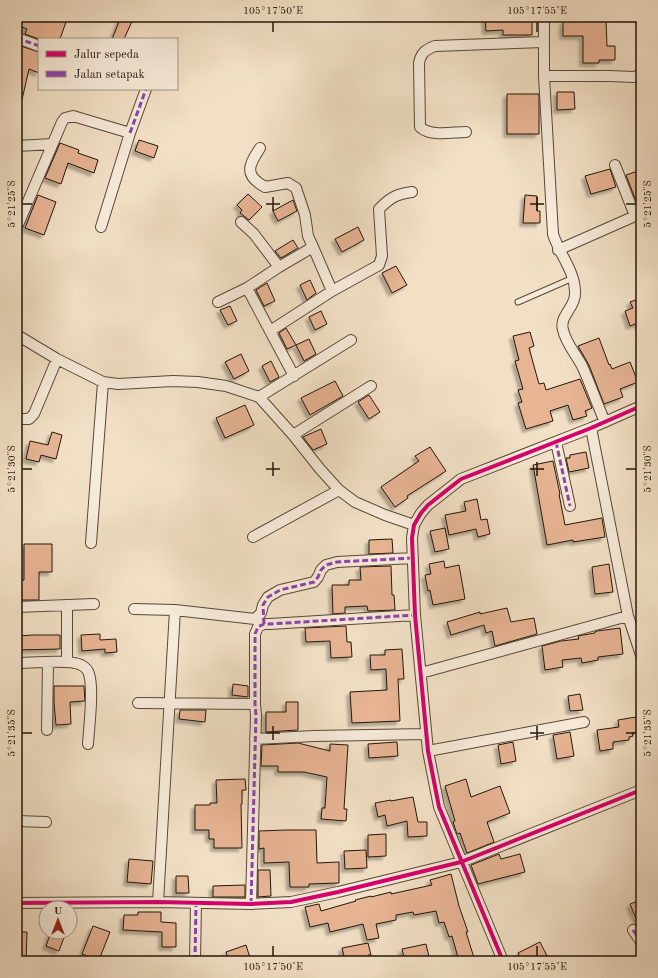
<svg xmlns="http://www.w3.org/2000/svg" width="658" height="978" viewBox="0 0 658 978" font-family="'Old Standard TT',serif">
<defs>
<filter id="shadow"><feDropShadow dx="-3.5" dy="3.5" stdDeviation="1" flood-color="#0004"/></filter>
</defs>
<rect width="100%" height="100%" fill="#f2e0c6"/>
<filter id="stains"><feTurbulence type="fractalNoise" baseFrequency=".005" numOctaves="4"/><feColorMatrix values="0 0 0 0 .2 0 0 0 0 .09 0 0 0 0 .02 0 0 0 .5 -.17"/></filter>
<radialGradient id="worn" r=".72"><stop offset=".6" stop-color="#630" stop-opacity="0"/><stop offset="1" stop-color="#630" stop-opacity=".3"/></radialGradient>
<path fill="#e7b494" stroke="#231609" filter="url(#shadow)" d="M17,17H62L67,19L60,39H39L25,34L27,29L17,25Z
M121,17H134L124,39H112Z
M485,17H498L499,19H532V35H503V30L486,31Z
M606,20L607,46H615V60H599V63H583V36H563V21Z
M21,46L39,52V73L29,69L21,104L17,103V59Z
M557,92H574L575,109L557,110Z
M507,94H539V134H507Z
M139,140L158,146L154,158L135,151Z
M60,143L79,150L78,153L98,160L94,173L68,163L61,184L45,178Z
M610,169L616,187L591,194L585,176Z
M641,170V214L626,175Z
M248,194L262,207L249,220L240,213L242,210L237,205Z
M38,195L56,202L44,235L25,228Z
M525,195L537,196V211H540V223H523Z
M293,200L297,211L278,221L273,211Z
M358,227L364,240L342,252L335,239Z
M293,240L298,248L281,258L275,251Z
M396,266L407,285L392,293L382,273Z
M310,280L316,293L307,300L300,285Z
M267,283L275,301L264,306L256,290Z
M641,298V328L640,329L638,323L630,326L625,311L633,308L630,302Z
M230,306L237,321L228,325L220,310Z
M321,311L327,324L315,330L309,317Z
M286,328L296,345L287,349L279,333Z
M530,332L534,346L529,348L539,384L544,383L546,390L580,379L592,408L585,411L587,416L573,420L568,405L550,411L553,421L526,429L518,403L522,402L518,390L523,389L515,361L519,360L513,336Z
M599,338L609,365L610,364L612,369L630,362L638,382L620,389L623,397L604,404L589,365L578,346Z
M309,339L316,354L304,361L296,345Z
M241,354L249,371L234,379L225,362Z
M271,361L279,377L270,382L262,366Z
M335,381L343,396L310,415L301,398Z
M369,395L380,412L369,419L358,402Z
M245,405L254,425L225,438L216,418Z
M321,429L327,444L313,450L303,437Z
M52,432L62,435L56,459L41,455L39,462L26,459L30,441L48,445Z
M430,447L446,471L407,496L408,498L395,507L381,487L419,461L415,456Z
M586,452L589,468L569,472L566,458H570V455Z
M553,461L560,494H559L565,525L602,518L605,537L573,542V540L547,545L533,465Z
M477,499L481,520L487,519L490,534L478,537L476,529L449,535L445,515L466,511L464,502Z
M445,528L449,549L435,552L430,531Z
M392,539L393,553L369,554V540Z
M24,544H52V572H39V600H17V581L24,580Z
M444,561L445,568L459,565L465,599L433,605L430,590L428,591L425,575L431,574L429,564Z
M609,564L613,592L595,594L592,567Z
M391,566L392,595H394L395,610L368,611L367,606L345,607V613L333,614L332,585H349V580H361L360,567Z
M507,608L511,622L534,618L537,634L495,646L492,631L486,633L484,625L451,635L447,622L480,612V614Z
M346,626L347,642H351L352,657L331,658L330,641L306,642L305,628Z
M620,628L623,654L598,657V660L582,663L581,658L562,660L563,667L545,670L542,646L561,641L579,639L578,636L595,633V632L597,631Z
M100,634V640L116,639L117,652L105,653V649L82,651L81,635Z
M33,635H60V649L17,650V636Z
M402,649L404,679H398L400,721L352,723L350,692L387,690L386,669L371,670L370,655H385V650Z
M233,684L248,686V697L232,695Z
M54,686H84L85,701L70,702L71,724L56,725L54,703Z
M580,694L583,710L570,711L568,696Z
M286,702H298V730L266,732V712H286Z
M180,710H206L205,722L179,719Z
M636,717L638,732L632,733L633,736L629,737V740L613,742V749L600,751L597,730L619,727L618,720Z
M570,732L574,756L557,759L553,735Z
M397,742L398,756L369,758L368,744Z
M513,742L516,761L501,764L498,745Z
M298,743L330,751V744L348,745L344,809H347L346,821L321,819L322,808H325L327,777L304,772H278V766H261L262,745Z
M245,779L246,790H242V804H241L242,848H214V839H209V830H195V805H210V803H217L216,780Z
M466,779L471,797L500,786L510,813L487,822L494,842L467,853L460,833L457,834L453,822L455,821L445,786Z
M413,797L418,822H427V836L408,837L407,821L387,826L385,815L378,817L375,803L391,800V801Z
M286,830H316L317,863L339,862V883L309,884V887H290L289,862L264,863V848L259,849V831Z
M386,834V856L368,857V835Z
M366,850L367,868L345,869L344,851Z
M499,854L501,859L520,854L525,872L478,884L471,865Z
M129,859L153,861L151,884L127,882Z
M258,870H270L271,896L258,897Z
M451,874L459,906L468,932H466L475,961H459L452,936L449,937L444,922L439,923L436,911L414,915L413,912L396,915V920L376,924L379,938L367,940L363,924L330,932L328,923L310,927L305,907L319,904L321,911L356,901L355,900L371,896V897L391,892V894L432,885L430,880Z
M176,876H188L189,893H176Z
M245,885V897H213V886Z
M641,900V930L630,904Z
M138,912H161V922L176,923V947H162V932L123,930L124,915H138Z
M93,926L110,932L99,960L82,954Z
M17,932H27L26,961H17Z
M51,932H66L59,951L46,946Z
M540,942L547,956L536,961H522L518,953Z
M368,943L371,955H368L369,961H356L355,958L345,960L342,948Z
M426,944L430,961H405L402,949Z
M246,945L251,961H229L226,952Z"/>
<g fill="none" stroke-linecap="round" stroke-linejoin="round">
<defs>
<path id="service" d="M518,302L573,278"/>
<path id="minor" d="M544,17V76L553,234C559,254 576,272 575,294C575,308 559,316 563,330C566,344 577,355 583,368C591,386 597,404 605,422
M17,38L39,46
M544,76H609L634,77L641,74
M466,132C452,132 431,137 420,127L419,63C421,53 425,50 435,46L544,42
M130,133L146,89
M17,146L52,144
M260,148C249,165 243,175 265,187L288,183L296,188L305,215L308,236L313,247
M241,222L254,234L279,267L313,247L332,291L270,331
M17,227L62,122L65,118L73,116L130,133L101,227
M558,250L635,216L615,165
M247,288L294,376
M332,291L379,265L382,256L379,209C390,198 396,194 412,192
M218,302L247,288L279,267
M17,335L57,359L103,382L118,384L173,381L198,382L226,386L259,397L293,435L320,469L339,490L355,502L385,515L414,525
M259,397L351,340
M17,419H29L34,414L57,359
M591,428L628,616L641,655
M293,435L371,386
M556,442L570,506
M253,537L339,490
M91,543L103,382
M67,605V662
M17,607L94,604
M134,609L175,610L255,619L261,613L263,605L268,597L280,590L314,582L318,577L321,570L326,565L337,562L413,558
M17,663C30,663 71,659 81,665C85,667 88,670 89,674C94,690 89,726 88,744
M421,673L628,616
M138,703L255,704
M47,730L48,662
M255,739L314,736L426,734
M428,751L584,722
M17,821L46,822
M158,902L175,610
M17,903L158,902L251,904L291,902L338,892L461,862L641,790
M251,904L256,715L255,704V634L258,627L264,624H270L415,615
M633,930L641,942
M195,961L196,903
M503,961L439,807L428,751L415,615L412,538L414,525L421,513L428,505L461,479L591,428L641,406"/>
</defs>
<use href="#service" stroke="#574838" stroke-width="7"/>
<use href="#minor" stroke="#574838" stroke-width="12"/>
<use href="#service" stroke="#f7ebda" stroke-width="5"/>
<use href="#minor" stroke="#f7ebda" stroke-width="10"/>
<path stroke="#8e44ad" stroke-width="3" stroke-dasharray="6 3" stroke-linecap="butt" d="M17,38L39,46
M130,133L146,89
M556,442L570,506
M264,624L263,605L268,597L280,590L314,582L318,577L321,570L326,565L337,562L413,558
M251,904L256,715L255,704V634L258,627L264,624H270L415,615
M633,930L641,942
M195,961L196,903"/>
<defs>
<path id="cycleway" d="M17,903L158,902L251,904L291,902L338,892L461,862L641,790
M503,961L439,807L428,751L415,615L412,538L414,525L421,513L428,505L461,479L591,428L641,406"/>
</defs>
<use href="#cycleway" stroke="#f7ebda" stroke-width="6"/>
<use href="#cycleway" stroke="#d6006c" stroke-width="4"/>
</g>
<path fill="none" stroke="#231609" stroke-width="1.5" d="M273,22V32M537,22V32M273,197V211M537,197V211M22,204H32M266,204H280M530,204H544M626,204H636M273,462V476M537,462V476M22,469H32M266,469H280M530,469H544M626,469H636M273,726V740M537,726V740M22,733H32M266,733H280M530,733H544M626,733H636M273,946V956M537,946V956"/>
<rect width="658" height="978" fill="none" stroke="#f2e0c6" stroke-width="44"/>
<rect x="38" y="38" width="140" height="52" fill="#f7ebda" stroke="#a29686"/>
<rect x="46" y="51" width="20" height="6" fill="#d6006c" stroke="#a29686"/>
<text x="74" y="58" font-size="12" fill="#231609">Jalur sepeda</text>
<rect x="46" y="71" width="20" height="6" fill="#8e44ad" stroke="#a29686"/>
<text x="74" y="78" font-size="12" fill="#231609">Jalan setapak</text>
<g transform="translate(58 920)"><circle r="19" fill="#f7ebda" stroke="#a29686"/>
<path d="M0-3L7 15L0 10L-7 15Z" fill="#8f2418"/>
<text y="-6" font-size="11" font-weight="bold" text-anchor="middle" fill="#231609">U</text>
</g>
<rect x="22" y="22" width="614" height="934" fill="none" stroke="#231609" stroke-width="1.5"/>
<g font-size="10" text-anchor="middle" fill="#231609">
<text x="273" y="14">105°17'50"E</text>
<text x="537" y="14">105°17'55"E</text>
<text transform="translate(11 204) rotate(-90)" y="4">5°21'25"S</text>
<text transform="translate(647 204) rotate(-90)" y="4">5°21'25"S</text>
<text transform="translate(11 469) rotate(-90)" y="4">5°21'30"S</text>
<text transform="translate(647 469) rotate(-90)" y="4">5°21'30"S</text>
<text transform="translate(11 733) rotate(-90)" y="4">5°21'35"S</text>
<text transform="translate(647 733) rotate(-90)" y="4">5°21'35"S</text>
<text x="273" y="970">105°17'50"E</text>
<text x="537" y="970">105°17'55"E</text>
</g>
<rect width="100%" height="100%" filter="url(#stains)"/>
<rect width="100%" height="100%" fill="url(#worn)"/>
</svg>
